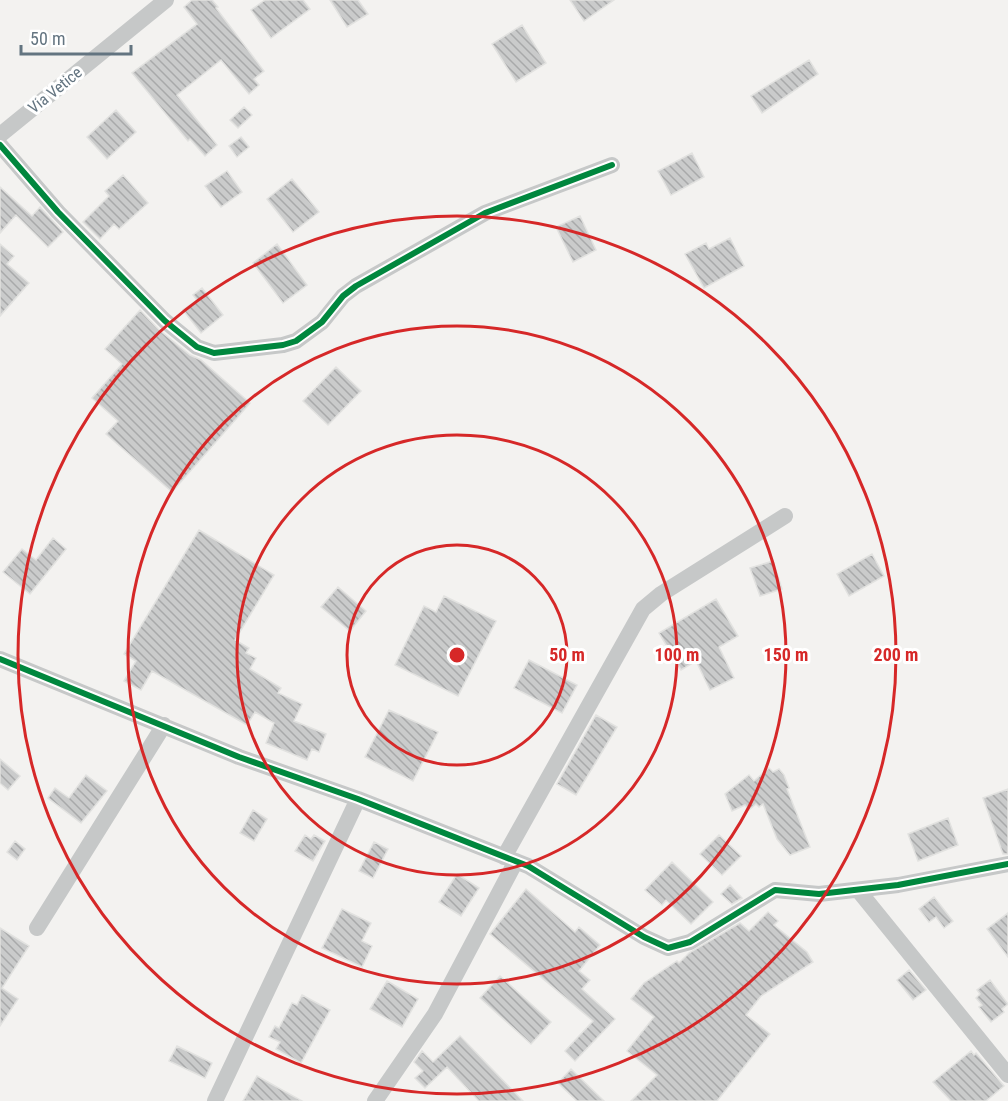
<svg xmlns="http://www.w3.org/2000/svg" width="1008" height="1101" viewBox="0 0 1008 1101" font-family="'Roboto Condensed',sans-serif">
<defs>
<pattern id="building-back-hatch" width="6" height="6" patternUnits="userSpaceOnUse" patternTransform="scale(1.5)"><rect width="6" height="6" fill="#cacbcb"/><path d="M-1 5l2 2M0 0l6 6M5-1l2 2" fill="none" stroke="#a8a9aa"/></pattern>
</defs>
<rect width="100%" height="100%" fill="#f3f2f0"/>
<path fill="url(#building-back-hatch)" stroke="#e2e2e0" stroke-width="1.5" d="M192,0H212L218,7L216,8L264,71L254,79L259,85L249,94L221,60L177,95L217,145L205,156L190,139L188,141L132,73L197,24L184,7Z
M265,0H303L310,9L271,38L251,10Z
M330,0H358L368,14L347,27Z
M570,0H614L584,21Z
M522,25L546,63L516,82L492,44Z
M809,60L818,74L762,113L751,96Z
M244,107L252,115L238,128L230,120Z
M116,110L136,132L107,159L87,137Z
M241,137L249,147L237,157L229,146Z
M692,153L704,177L671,195L658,171Z
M227,171L242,192L221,207L205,186Z
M123,175L148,203L119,229L114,224L100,239L83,222L109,196L105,191Z
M292,179L319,212L293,232L267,199Z
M0,187L32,216L40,207L63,232L48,247L16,215L0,233Z
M580,216L596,250L573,262L556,227Z
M730,238L744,266L704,288L685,254L706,243L709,249Z
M0,244L14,256L7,264L29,283L0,316Z
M277,244L307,285L283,303L253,263Z
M202,288L223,315L201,333L183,310L197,300L193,295Z
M140,310L158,329L190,355L201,360L250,403L172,492L106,434L118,421L92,398L122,364L105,349Z
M336,367L361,391L328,425L303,401Z
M199,530L274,575L235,640L249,648L246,653L256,658L250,669L281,688L278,693L302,704L294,721L326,734L319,752L312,749L307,760L266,743L274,723L255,712L247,725L152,671L141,690L124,681L136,661L124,654Z
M53,538L66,549L30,594L3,572L22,549L36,560Z
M872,554L884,576L849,596L837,574Z
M773,561L782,589L760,596L750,568Z
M338,587L366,611L350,631L321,607Z
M444,596L496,621L458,696L395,665L424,606L436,612Z
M716,599L738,636L719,647L734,678L710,690L696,661L681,670L659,633Z
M529,660L577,685L562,713L514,688Z
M389,710L438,732L413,781L365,757Z
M596,715L617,727L576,795L557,784Z
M0,759L20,776L8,790L0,783Z
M769,768L773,772L779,769L784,775L789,788L787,789L810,847L790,855L777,839L763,804L759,807L756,804L749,810L745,805L732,811L725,794L749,775L754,781Z
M86,775L107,791L81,823L48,798L55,788L69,798Z
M1008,789V854H1003L983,798Z
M253,810L267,819L254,841L240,833Z
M948,818L958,845L918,861L908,834Z
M305,835L311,839L314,835L325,841L313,861L295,851Z
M719,835L741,856L722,875L700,854Z
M15,841L25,849L17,860L7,852Z
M374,842L388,849L373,878L359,871Z
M672,862L713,902L691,924L666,900L662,905L645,890Z
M457,874L479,888L461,916L439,902Z
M730,885L742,898L732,904L721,894Z
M526,889L575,932L579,927L600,945L579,971L590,980L582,989L615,1019L575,1061L565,1051L593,1021L490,934Z
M934,897L953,921L944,928L936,917L929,922L919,909Z
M342,909L371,923L362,941L372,946L362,967L322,948Z
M768,912L778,921L774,925L807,952L813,962L761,996L746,1015L770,1034L717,1101H631L657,1075L627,1051L654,1017L631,999L644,983L677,961L679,963L689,953L740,923L749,931Z
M1008,913V957L987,929Z
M0,928L29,946L2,988L18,999L0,1026Z
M909,970L926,990L913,1000L897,980Z
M500,976L551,1022L531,1044L480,998Z
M990,980L1008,1004L1002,1009L1004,1012L991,1022L979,1007L982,1005L976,998L980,994L977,990Z
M387,981L418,999L402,1027L370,1009Z
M302,995L330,1010L301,1063L276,1049L280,1042L269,1037L275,1026L279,1028L292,1003L297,1005Z
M460,1036L523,1101H479L447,1067L425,1088L415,1078L423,1071L414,1062L422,1051L433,1062Z
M177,1046L212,1063L205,1078L169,1061Z
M971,1051L974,1055L976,1053L1004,1086L986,1101H951L933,1082Z
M571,1069L604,1101H577L558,1083Z
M257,1076L302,1101H243Z"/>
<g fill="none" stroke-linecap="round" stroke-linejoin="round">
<path stroke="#c6c8c8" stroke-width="16" d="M0,135L166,0
M0,145L58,212L165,321L197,347L214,353L283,345L296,341L322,322L343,296L356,286L485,213L612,165
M0,659L239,757L358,799L528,866L644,937L668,948L690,942L775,890L819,894L898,885L1008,864
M504,857L643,609L661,594L785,516
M858,890L1008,1075
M37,928L164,725
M215,1101L358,799
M375,1101L435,1014L516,861"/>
<defs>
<path id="cycleway" d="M0,145L58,212L165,321L197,347L214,353L283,345L296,341L322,322L343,296L356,286L485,213L612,165
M0,659L239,757L358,799L528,866L644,937L668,948L690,942L775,890L819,894L898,885L1008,864"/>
</defs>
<use href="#cycleway" stroke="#fff" stroke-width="10"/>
<use href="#cycleway" stroke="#00873e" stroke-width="6"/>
</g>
<g fill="none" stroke="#d62828" stroke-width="3">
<circle cx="457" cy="655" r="110"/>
<circle cx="457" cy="655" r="220"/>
<circle cx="457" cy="655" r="329"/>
<circle cx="457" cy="655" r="439"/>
</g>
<g text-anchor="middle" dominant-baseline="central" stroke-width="6" stroke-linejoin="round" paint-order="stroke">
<g font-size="16" fill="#637480" stroke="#fff">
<text transform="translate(55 90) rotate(-39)">Via Vetice</text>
</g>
</g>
<circle cx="457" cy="655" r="9" fill="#d62828" stroke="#fff" stroke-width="3"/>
<g font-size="18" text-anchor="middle" font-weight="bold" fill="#d62828" stroke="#fff" stroke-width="6" stroke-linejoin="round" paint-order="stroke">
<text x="567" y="661">50 m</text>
<text x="677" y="661">100 m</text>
<text x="786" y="661">150 m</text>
<text x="896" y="661">200 m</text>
</g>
<path d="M21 45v9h110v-9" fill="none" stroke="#637480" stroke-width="3"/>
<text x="30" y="45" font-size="18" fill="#637480" stroke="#ffffff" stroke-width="4.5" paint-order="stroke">50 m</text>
</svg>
